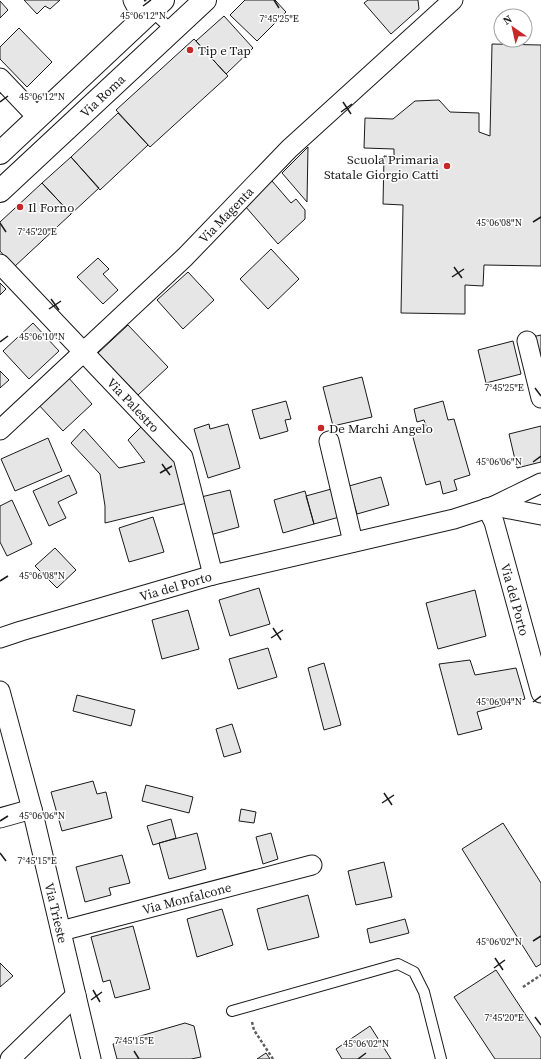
<svg xmlns="http://www.w3.org/2000/svg" width="541" height="1059" viewBox="0 0 541 1059" font-family="'Source Serif 4',serif">
<rect width="100%" height="100%" fill="#fff"/>
<path fill="#e6e6e6" stroke="#1a1a1a" d="M24,0H60L50,9L45,6L37,14Z
M245,0H275L286,12L257,41L230,15Z
M368,0H418L419,9L391,34L364,3Z
M0,1L8,10L0,18Z
M224,16L253,48L226,74L196,41Z
M19,28L52,62L27,87L0,59V47Z
M194,39L228,76L150,147L116,110Z
M492,44L541,45V266L484,265L483,286L465,285V314L401,313L403,205L383,204L384,156L394,157V149L364,148L365,118L393,119L415,101L439,100L450,112L479,113V132L490,136Z
M118,113L148,145L100,190L71,157Z
M308,147L307,202L282,173Z
M71,157L99,188L71,214L42,183Z
M272,181L291,203L296,199L305,210V219L278,244L245,206Z
M42,183L71,214L14,267L0,251V222Z
M271,249L299,279L268,309L240,279Z
M98,258L109,269L103,274L118,290L103,304L77,277Z
M188,272L214,300L183,329L157,300Z
M0,283L6,289L0,295Z
M33,323L59,351L29,379L3,351Z
M128,325L168,367L138,395L98,353Z
M541,335V372L532,337Z
M513,341L521,374L486,383L478,350Z
M0,371L9,380L0,388Z
M67,376L92,404L63,431L37,403Z
M362,377L372,417L333,426L323,387Z
M286,401L291,419L285,420L288,431L260,439L252,410Z
M443,401L448,420L454,419L470,475L454,480L457,490L443,494L440,481L426,485L411,430L426,426L424,420L417,422L414,409Z
M209,424L210,429L228,424L240,468L208,478L194,429Z
M143,425L176,460L187,503L105,523V506L100,474L71,443L84,429L119,468L145,462L128,440Z
M541,426V462L517,468L509,434Z
M48,438L62,471L15,491L1,459Z
M69,475L77,493L58,502L66,518L49,526L33,491Z
M381,477L389,505L357,514L349,486Z
M335,488L343,516L314,524L306,496Z
M230,490L239,527L210,535L201,497Z
M305,491L314,524L283,533L274,500Z
M12,500L32,544L7,556L0,542V506Z
M153,517L164,552L129,562L119,528Z
M55,548L76,570L57,588L35,566Z
M259,588L270,624L230,636L219,600Z
M475,590L486,636L438,649L426,603Z
M188,610L199,649L162,659L152,620Z
M268,648L277,677L238,689L229,659Z
M470,660L475,675L516,668L525,699L477,712L482,729L458,735L439,664Z
M324,663L341,725L324,730L308,668Z
M77,695L135,710L131,726L73,711Z
M232,724L241,752L224,757L216,729Z
M93,781L97,794L106,792L112,818L62,831L51,792Z
M146,785L193,797L189,813L142,801Z
M241,809L256,812L254,823L239,821Z
M171,819L176,838L153,845L147,826Z
M503,823L541,883V964L536,967L462,849Z
M197,833L206,869L169,879L159,843Z
M271,833L278,859L263,864L256,837Z
M122,855L130,883L109,888L111,895L85,902L76,867Z
M384,862L392,897L356,905L348,871Z
M308,895L319,937L268,950L257,909Z
M222,909L233,945L197,957L187,919Z
M405,919L409,933L370,943L367,929Z
M133,926L150,989L115,998L110,980L103,982L91,937Z
M0,963L13,976L0,987Z
M496,970L541,1038V1059H495L454,997Z
M185,1023L194,1026L201,1057L191,1059H117L113,1044Z
M370,1026L391,1059H342L336,1049Z
M266,1053L270,1059H257Z"/>
<g fill="none" stroke-linecap="round" stroke-linejoin="round">
<defs>
<path id="lane" d="M151,11L172,30
M232,1011L398,964L414,972L424,992L441,1059"/>
<g id="street">
<path d="M133,0L143,19"/>
<path d="M0,78L38,118"/>
<path id="s1" d="M0,264L183,457L213,575"/>
<path d="M527,341L541,398"/>
<path id="s2" d="M0,430L185,257L289,149L453,0"/>
<path d="M329,441L353,542"/>
<path d="M494,506L541,515"/>
<path id="s3" d="M487,508L494,522L541,693"/>
<path id="s4" d="M0,638L21,631L213,575L454,519L494,506L541,483"/>
<path id="s5" d="M0,691L32,809L91,1059"/>
<path d="M0,818L32,809"/>
<path id="s6" d="M61,931L312,865"/>
<path d="M10,1059L76,995"/>
</g>
<g id="secondary">
<path d="M0,153L163,0"/>
<path id="s7" d="M0,191L205,0"/>
</g>
</defs>
<use href="#lane" stroke="#1a1a1a" stroke-width="12"/>
<use href="#street" stroke="#1a1a1a" stroke-width="21"/>
<use href="#secondary" stroke="#1a1a1a" stroke-width="24"/>
<path stroke="#5f5f5f" stroke-width="2.5" stroke-dasharray="3 2" stroke-linecap="butt" d="M523,987L541,975
M252,1022L254,1030L273,1059"/>
<use href="#lane" stroke="#fff" stroke-width="10"/>
<use href="#street" stroke="#fff" stroke-width="19"/>
<use href="#secondary" stroke="#fff" stroke-width="22"/>
</g>
<path fill="none" stroke="#1a1a1a" stroke-width="1.5" d="M274,0L279,8M143,6L151,0M0,102L8,96M343,102L351,114M341,112L352,104M533,222L541,217M0,223L6,232M454,267L462,278M452,277L464,269M51,299L59,310M49,309L61,301M0,342L8,336M535,388L541,396M533,462L541,456M162,464L170,475M160,473L172,466M0,581L8,576M273,628L281,640M271,638L283,630M533,702L541,696M384,793L392,805M382,803L394,795M0,821L8,816M0,853L6,861M533,941L541,936M495,958L503,970M494,968L505,960M93,990L100,1002M91,1000L102,992M535,1017L541,1025M134,1051L139,1059M358,1059L366,1053"/>
<g fill="#c62828" stroke="#fff" stroke-width="1.5">
<circle cx="190" cy="50" r="4"/>
<circle cx="447" cy="166" r="4"/>
<circle cx="20" cy="207" r="4"/>
<circle cx="321" cy="428" r="4"/>
</g>
<g text-anchor="middle" dominant-baseline="central" stroke-width="3" stroke-linejoin="round" paint-order="stroke">
<g font-size="13" fill="#1a1a1a" stroke="#fff" text-anchor="start">
<text x="198" y="50">Tip e Tap</text>
<text x="439" y="159" text-anchor="end">Scuola Primaria<tspan x="439" dy="15">Statale Giorgio Catti</tspan></text>
<text x="28" y="207">Il Forno</text>
<text x="329" y="428">De Marchi Angelo</text>
</g>
<g font-size="13" fill="#1a1a1a" stroke="#fff">
<text stroke="none"><textPath href="#s7" startOffset="140">Via Roma</textPath></text>
<text stroke="none"><textPath href="#s2" startOffset="312">Via Magenta</textPath></text>
<text stroke="none"><textPath href="#s1" startOffset="194">Via Palestro</textPath></text>
<text stroke="none"><textPath href="#s4" startOffset="183">Via del Porto</textPath></text>
<text stroke="none"><textPath href="#s3" startOffset="96">Via del Porto</textPath></text>
<text stroke="none"><textPath href="#s6" startOffset="130">Via Monfalcone</textPath></text>
<text stroke="none"><textPath href="#s5" startOffset="229">Via Trieste</textPath></text>
</g>
</g>
<g font-size="10" text-anchor="middle" fill="#1a1a1a" stroke="#fff" stroke-width="3" stroke-linejoin="round" paint-order="stroke">
<text x="143" y="19">45°06'12"N</text>
<text x="279" y="22">7°45'25"E</text>
<text x="42" y="100">45°06'12"N</text>
<text x="499" y="226">45°06'08"N</text>
<text x="37" y="235">7°45'20"E</text>
<text x="42" y="340">45°06'10"N</text>
<text x="504" y="391">7°45'25"E</text>
<text x="499" y="465">45°06'06"N</text>
<text x="42" y="579">45°06'08"N</text>
<text x="499" y="705">45°06'04"N</text>
<text x="42" y="819">45°06'06"N</text>
<text x="37" y="864">7°45'15"E</text>
<text x="499" y="945">45°06'02"N</text>
<text x="504" y="1021">7°45'20"E</text>
<text x="134" y="1044">7°45'15"E</text>
<text x="366" y="1047">45°06'02"N</text>
</g>
<g transform="translate(513 28) rotate(326)"><circle r="19" fill="#ffffff" stroke="#a3a3a3"/>
<path d="M0-3L7 15L0 10L-7 15Z" fill="#c62828"/>
<text y="-6" font-size="11" font-weight="bold" text-anchor="middle" fill="#1a1a1a">N</text>
</g>
</svg>
